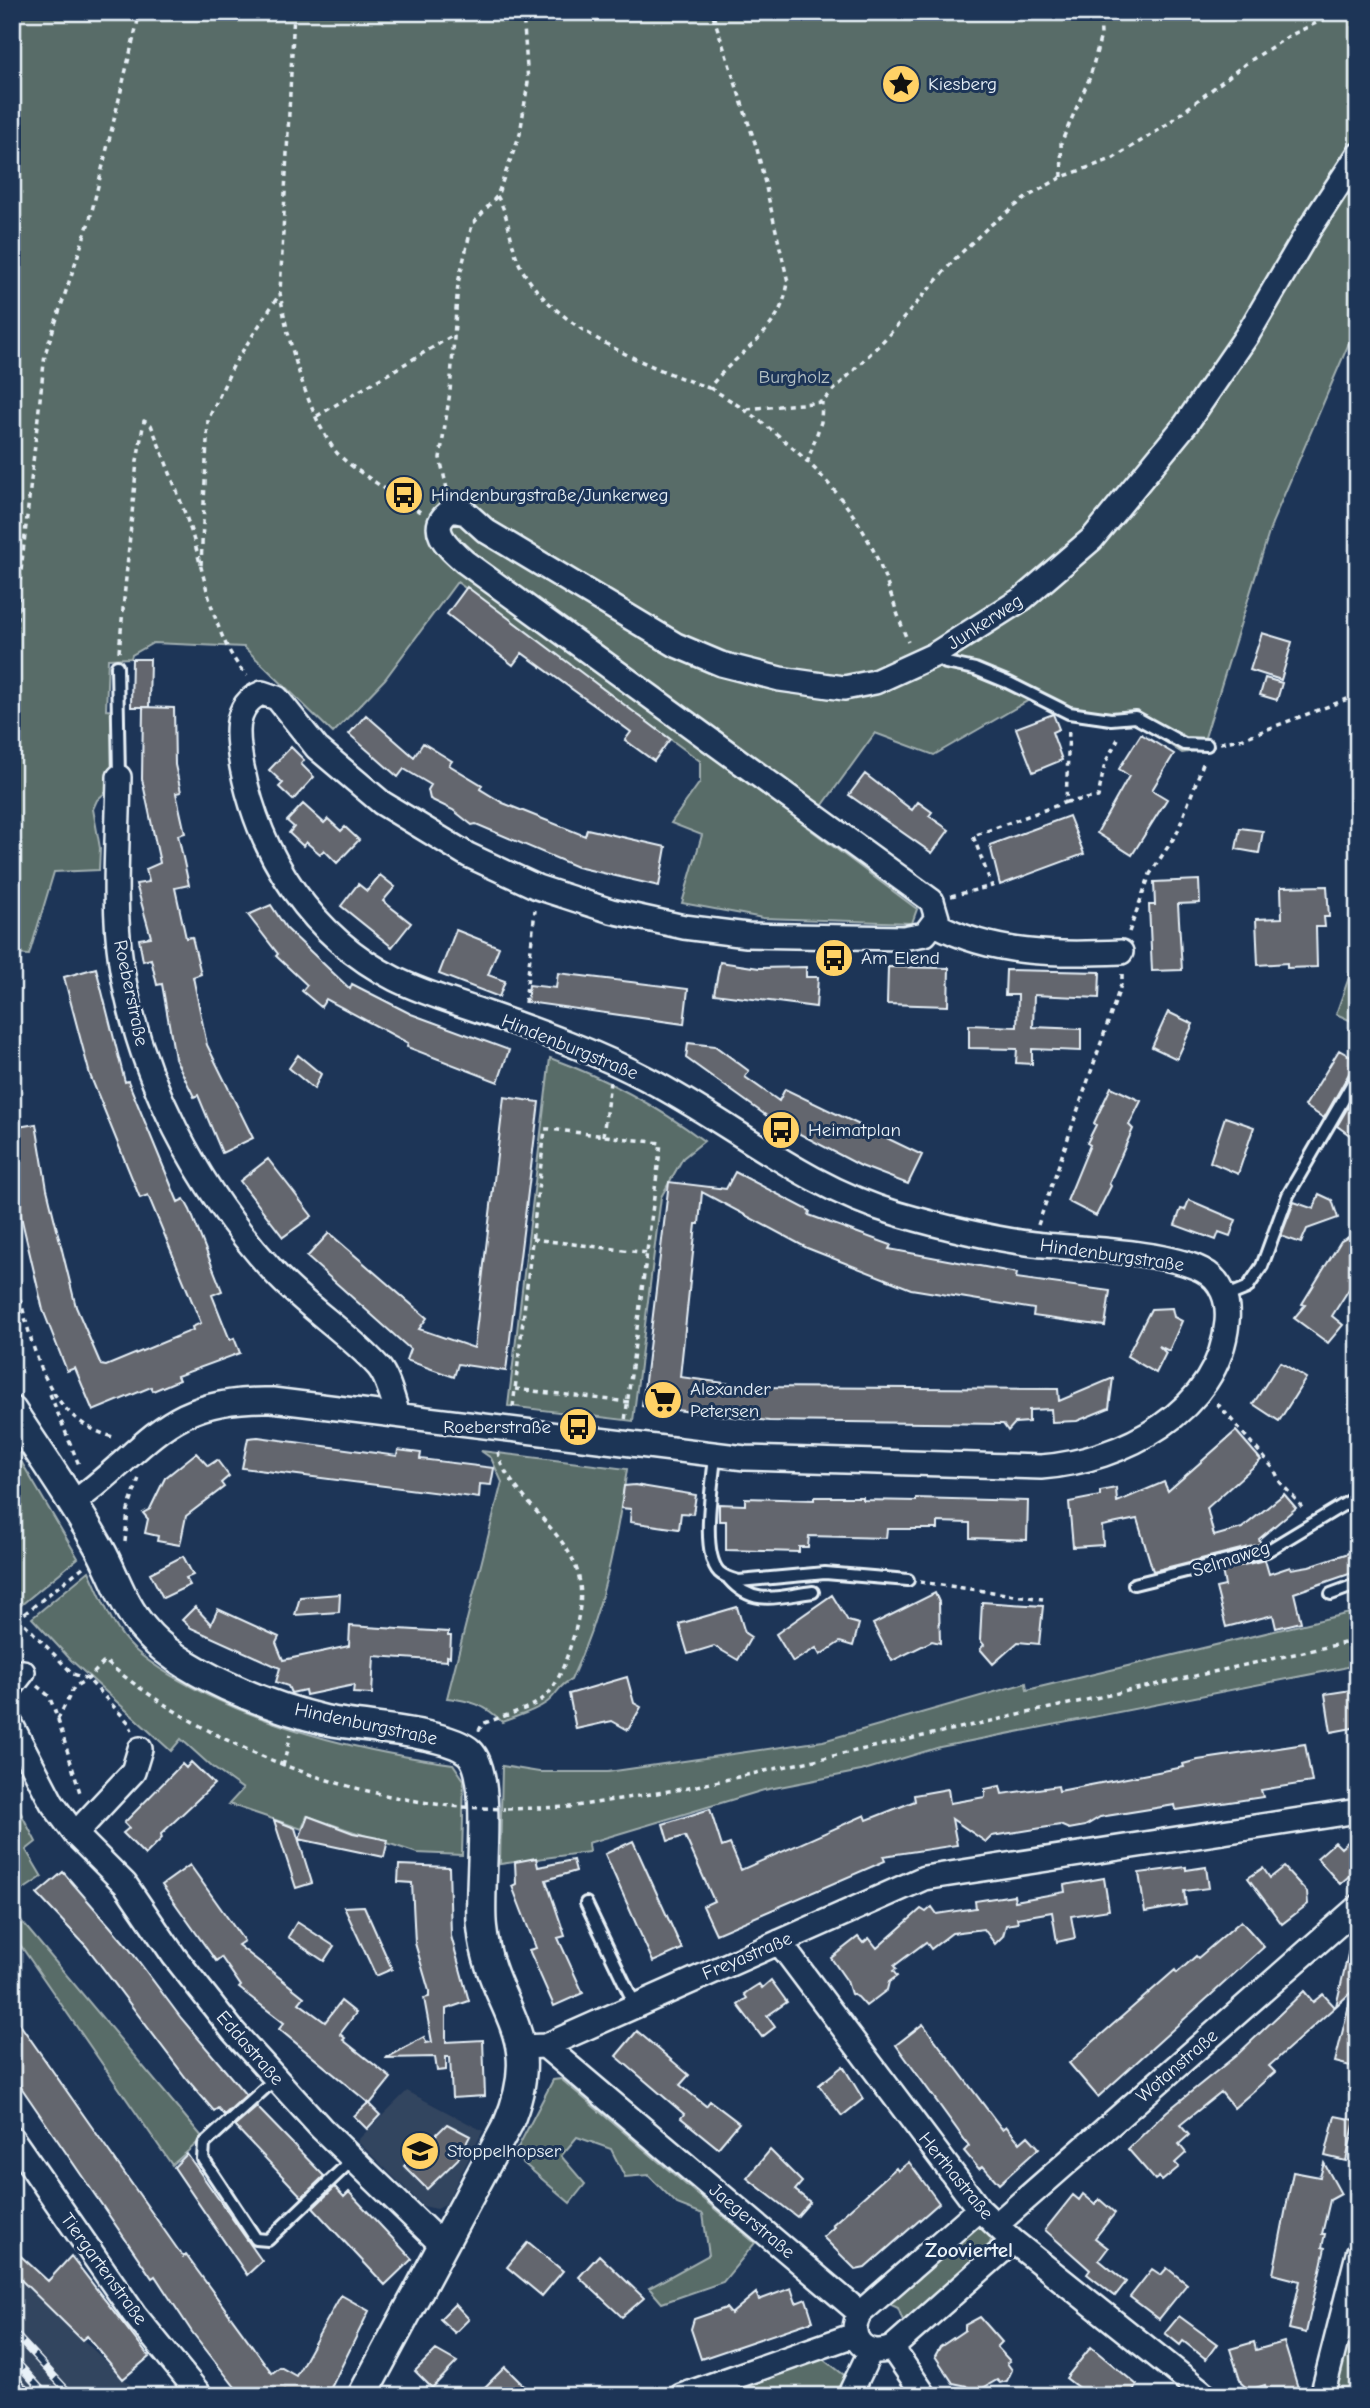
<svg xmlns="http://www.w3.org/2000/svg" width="1370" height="2408" viewBox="0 0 1370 2408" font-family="'Comic Neue',sans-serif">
<rect width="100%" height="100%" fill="#1d3557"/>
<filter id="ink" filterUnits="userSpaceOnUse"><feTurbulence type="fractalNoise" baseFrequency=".0143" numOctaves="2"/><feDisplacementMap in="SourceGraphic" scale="14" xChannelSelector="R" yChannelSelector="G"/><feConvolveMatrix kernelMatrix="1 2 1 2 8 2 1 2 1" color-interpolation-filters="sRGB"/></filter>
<g filter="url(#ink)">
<path fill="#32445e" d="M407,2091L483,2131L445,2205L437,2209L423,2206L357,2141Z
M12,2272L142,2396H12Z"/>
<path fill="#586c67" stroke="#a0aeb0" stroke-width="2" d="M12,12H1358V346L1349,343L1272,523L1201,750L1182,753L1134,721L1095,723L1060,714L1031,699L934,755L875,733L807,827L917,909L912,923L763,918L682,903L702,835L671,823L700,782V761L457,582L385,679L333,733L244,647L153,643L132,655L131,658L108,659L106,710L115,711L113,775L109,789L97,800L93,809L100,848L99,870L54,872L29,955L12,954Z
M1358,952V1024L1336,1014Z
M550,1058C605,1078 657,1106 704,1141L683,1158L661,1197L633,1421L508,1406Z
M12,1446L78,1558L21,1605L12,1593Z
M481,1451L627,1469C616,1543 603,1612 571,1680C558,1685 557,1696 546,1703C533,1712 517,1716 502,1722C487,1705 468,1700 447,1698L502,1482L491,1458Z
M89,1571C101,1597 113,1630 134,1649C155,1668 182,1682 207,1695C286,1733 366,1752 453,1764L464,1780L462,1855L417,1853L307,1816L302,1829L229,1804L243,1789L212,1767L181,1739L171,1751L71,1660L32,1618Z
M1358,1611V1664L1343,1668L940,1747L861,1771L764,1790L588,1843L589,1852L500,1864L502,1766L539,1772H608L823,1741L1026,1683L1027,1690Z
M12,1796L36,1842L26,1850L42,1877L12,1897Z
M12,1910L203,2138L172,2165L12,1933Z
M561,2079L755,2243L723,2282L662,2303L649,2288L709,2255L703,2214L677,2204L648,2175L625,2177L611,2149L577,2137L561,2156L585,2184L570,2203L514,2155L553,2080Z
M976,2226L987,2231L991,2239L989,2251L904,2323L898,2308L885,2302Z
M1358,2300V2396H1335Z
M821,2357L844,2375L840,2396H704Z"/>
<path fill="#64666e" stroke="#e8f1f8" stroke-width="2" d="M467,587L670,739L654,761L625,740L631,732L522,653L513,665L447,614Z
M1262,633L1292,642L1281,680L1250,670Z
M132,659H150L149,707H131Z
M1265,678L1282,683L1277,700L1260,695Z
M143,707L174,708L175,765L181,792L176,793L185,833L178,835L189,885L175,888L186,938L192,937L201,974L193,977L207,1045L253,1138L222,1153L198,1095L194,1097L175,1058L162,984L157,985L151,959L143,961L139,939L151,937L136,884L149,882L146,869L160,863L142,779Z
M1053,714L1059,729L1052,732L1062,760L1033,772L1016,728Z
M366,715L414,757L423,743L452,761L449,765L482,785L480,789L503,803L585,836L587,829L666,847L659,886L577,867L476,824L472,825L453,810L430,799L428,790L431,785L404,769L398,777L349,734Z
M1141,734L1174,754L1152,790L1167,799L1132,855L1097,833L1129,776L1119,769Z
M291,747L304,760L301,764L314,777L293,800L279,787L283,783L269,770Z
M865,774L912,810L918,802L932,812L929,816L949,830L932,853L849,795Z
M303,804L324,823L328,819L341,831L345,827L359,840L337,863L324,850L320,854L306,842L303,846L289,833L294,827L287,821Z
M1069,816L1084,854L1000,885L990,845Z
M1240,828L1263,831L1259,853L1236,849Z
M380,875L395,887L383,901L411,923L392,947L341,906L358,884L367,891Z
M1199,880L1200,903L1178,904L1182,970L1152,971L1149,905H1155L1154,882Z
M1327,886L1329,917H1324L1325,927H1316L1317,967L1287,968V963L1258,965L1256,919L1282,918L1281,887Z
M271,905L286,928L350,989L352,984L411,1014L509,1050L498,1082L407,1047L408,1043L326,999L321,1007L302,991L307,985L276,956L278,954L248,915Z
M456,930L499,947L488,975L505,981L499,997L439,974Z
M720,962L759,968L806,967V977H818L816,1007L714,994Z
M888,967L949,968L948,1006L887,1004Z
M96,968L125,1082L128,1081L178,1202L184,1199L190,1210L222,1291L212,1295L230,1340L234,1338L240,1353L177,1376L179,1380L153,1391L151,1387L93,1411L75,1368L67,1371L43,1310L12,1178V1128L36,1124L47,1189L76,1307L101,1365L106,1366L193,1330L192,1327L201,1323L148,1195L140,1198L90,1075L64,977Z
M1006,970L1100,972L1099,998L1034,995L1033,1027L1081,1029V1051L1032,1049V1064L1016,1063L1017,1049L969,1048V1025L1017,1027L1018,995H1005Z
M558,973L688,989L684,1024L527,1002L529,985L556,988Z
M1168,1012L1193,1024L1177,1059L1152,1047Z
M688,1043L715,1046L749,1071L745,1077L779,1101L785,1089L922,1155L908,1184L861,1166L771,1119L686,1058Z
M1339,1050L1358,1061V1066L1351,1070L1324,1118L1305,1106Z
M298,1055L321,1074L314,1089L289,1068Z
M1111,1087L1141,1101L1129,1125L1133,1129L1109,1183L1111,1186L1096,1216L1067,1201L1090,1145L1087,1143L1096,1125L1094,1123Z
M1358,1090V1141L1337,1126Z
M504,1097L539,1102L506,1371L458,1364L454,1377L406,1360L410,1349L307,1257L329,1233L427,1318L419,1329L474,1348Z
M1225,1117L1254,1127L1238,1174L1210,1162Z
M268,1159L312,1216L283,1237L240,1181Z
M735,1172L810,1211L809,1215L891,1245L889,1249L1017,1273L1016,1278L1110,1291L1105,1326L1033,1316L1034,1309L911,1289L807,1248L702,1192L699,1224H696L680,1377L754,1387L1058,1389L1059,1401L1113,1378L1109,1408L1077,1421L1052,1422L1051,1409L1029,1410V1422L1015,1423L1008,1431L1003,1424L769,1421L642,1406L669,1182L726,1189Z
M1319,1194L1332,1200L1338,1218L1307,1229L1301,1243L1281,1236L1294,1202L1314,1209Z
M1189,1200L1236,1220L1230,1236L1219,1232L1216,1240L1175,1225L1181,1209L1185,1210Z
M1358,1232V1275L1332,1316L1343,1325L1328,1343L1294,1318L1305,1305L1302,1304L1341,1241Z
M1172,1308L1174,1317L1182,1321L1169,1351L1159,1346L1166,1353L1156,1373L1127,1356L1151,1309Z
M1280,1362L1306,1378L1279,1421L1253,1404Z
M1236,1431L1261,1460L1207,1508L1214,1536L1242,1528L1284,1494L1296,1508L1259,1539L1261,1544L1153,1571L1137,1519L1102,1526L1103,1545L1073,1547L1069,1502L1100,1496V1491L1116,1488L1117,1502L1164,1482L1168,1491Z
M258,1437L397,1456L398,1450L421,1453L420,1459L494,1468L491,1485L480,1484L479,1498L242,1468L248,1438Z
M196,1453L208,1466L217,1460L229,1476L221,1483L224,1487L186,1516L180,1545L157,1541L158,1536L145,1533L148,1519L143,1513L150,1509L165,1478Z
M635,1485L696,1495L693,1514L681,1513L679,1529L630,1522L631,1509L621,1508L624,1486Z
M814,1497H863V1500L916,1501V1498L1028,1501L1027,1540L970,1538V1523L938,1522V1529H887L886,1538L809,1536L808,1547H799V1552L726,1550V1521H719V1504L745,1505V1498L814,1500Z
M1358,1550V1571L1294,1593L1301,1622L1276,1628L1273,1615L1226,1627L1216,1588L1225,1586L1222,1570L1265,1560L1269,1574L1290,1567L1291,1569L1309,1566Z
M183,1556L193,1575L186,1578L190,1585L163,1598L150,1573Z
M935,1593L939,1602L940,1643L932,1641L892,1661L873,1624Z
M340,1594L339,1612L295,1615L300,1597Z
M832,1595L848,1621L859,1624L853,1646L840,1642L820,1655L816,1648L793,1662L776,1634Z
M982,1602L1043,1606L1039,1644L1018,1642L993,1664L980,1649L984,1645L980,1640Z
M195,1607L211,1624L218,1609L279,1637L276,1643L283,1660L349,1646L350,1626L448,1632V1636H451L450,1657L447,1656V1661L374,1656L372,1694L353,1693L354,1685L306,1695L305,1690L291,1693L288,1686L276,1682L280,1668L191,1628L182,1620Z
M737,1607L745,1633L751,1637L738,1660L714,1646L688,1654L679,1624Z
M627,1677L634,1703L641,1707L628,1730L612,1721L576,1729L569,1694Z
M1358,1689V1727L1331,1732L1325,1694Z
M1305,1744L1312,1782L1261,1790L1263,1797L1176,1810L1175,1805L1100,1817L1085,1826L1069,1829L1060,1825L992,1836L986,1842L952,1819L957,1845L883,1856L885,1861L716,1934L703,1906L714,1901L685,1836L668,1841L663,1824L710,1809L722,1847L730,1844L741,1870L865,1815L867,1820L915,1801L914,1795L948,1789L950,1803L985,1797V1789L1000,1786L1002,1794L1058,1786L1059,1791L1184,1767L1183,1764L1198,1760Z
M191,1762L214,1784L161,1834L162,1838L145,1855L123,1833L129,1828L124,1823L182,1764L186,1768Z
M308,1816L353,1833L388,1840L384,1857L299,1839Z
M274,1820L295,1828L312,1883L296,1888Z
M1351,1839L1358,1848V1868L1340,1884L1317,1858L1335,1842L1341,1848Z
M633,1841L682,1949L653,1962L605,1854Z
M536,1858L538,1867L573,1860L576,1871L546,1880L565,1936L558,1938L583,1993L554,2006L529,1950L536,1948L512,1886L516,1884L515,1862Z
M190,1865L244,1941L238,1945L304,1997L299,2003L325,2022L341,2001L356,2013L340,2034L345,2038L343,2040L391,2078L370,2104L279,2029L284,2023L239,1988L241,1986L221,1957L216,1961L162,1885Z
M399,1865L449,1867L451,1936L469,2001L446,2009V2042L483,2040L485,2096L452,2098L450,2057H446V2070L437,2071L435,2057L385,2058L424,2037L426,2043L432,2042L424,1998L429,1997V1991L415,1943L412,1883L398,1882Z
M1186,1867V1870L1206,1867L1209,1888L1184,1891L1186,1905L1145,1912L1139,1873Z
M1284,1867L1307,1892L1308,1904L1282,1924L1248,1878L1263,1868L1270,1878Z
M63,1872L127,1946L181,2018L246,2095L224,2115L218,2108L214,2111L186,2078L86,1946L37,1894Z
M1104,1878L1109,1910L1071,1916L1075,1938L1057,1942L1052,1912L1017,1918L1018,1923L1006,1925L1003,1936L995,1944L984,1929L952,1933L931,1949L926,1942L894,1966L896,1969L893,1971L897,1976L889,1982L887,1990L866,2006L858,1997L851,1994L847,1981L831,1958L858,1937L863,1943L869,1938L877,1948L921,1909L926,1912L932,1907L937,1914L976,1908L975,1901L1014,1895L1015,1901L1065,1892L1064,1885Z
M364,1906L392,1969L376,1976L344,1907Z
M1241,1921L1264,1947L1098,2097L1069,2063L1175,1970L1177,1973L1196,1956L1198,1958Z
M297,1922L334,1946L324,1961L288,1937Z
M1351,1941L1358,1942V1986L1336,2006Z
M771,1980L787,2002L767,2016L775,2027L762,2037L738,2005L747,1998L744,1994L751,1989L759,1984L762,1988Z
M1304,1991L1313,2002L1323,1994L1335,2007L1269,2066L1275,2072L1234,2108L1221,2092L1180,2125L1189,2135L1179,2144L1186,2153L1175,2163L1179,2167L1162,2181L1159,2177L1155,2180L1128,2149L1166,2112L1238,2054Z
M1351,1997L1358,1998V2068L1335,2062Z
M12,2013L183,2257L186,2255L272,2373L280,2367L296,2376L341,2295L369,2311L327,2396H289L284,2390L276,2396H242L192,2332L155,2276L152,2278L12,2074Z
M923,2024L1002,2129L1006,2126L1020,2143L1028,2136L1039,2148L999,2184L983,2166L979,2169L964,2151L969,2146L896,2045Z
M637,2031L689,2075L680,2085L706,2106L710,2101L739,2123L718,2148L681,2118L684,2114L616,2056Z
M843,2066L863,2099L842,2116L819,2085Z
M368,2103L380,2115L367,2129L354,2116Z
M257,2107L324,2176L302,2197L235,2126Z
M1335,2116L1355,2120L1346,2161L1325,2156Z
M447,2124L470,2136L458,2159L427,2189L404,2166Z
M770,2150L802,2182L795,2190L810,2202L797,2217L747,2178Z
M187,2154L262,2261L247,2275L174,2167Z
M909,2162L939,2203L865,2268L856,2270L823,2237L834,2227L832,2225L896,2168L898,2171Z
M1324,2163L1341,2194L1330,2200L1322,2234H1325L1322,2247L1325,2248L1306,2333L1289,2329L1300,2281L1273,2274L1293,2172L1320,2177Z
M335,2187L344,2197L349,2192L412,2259L385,2285L313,2208Z
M1083,2194L1095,2204L1099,2199L1115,2213L1095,2238L1108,2248L1099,2260L1126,2282L1115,2296L1087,2274L1090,2270L1045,2230L1073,2195L1079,2200Z
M528,2242L563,2271L542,2296L507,2267Z
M12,2248L48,2281L71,2256L149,2357L123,2379L87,2336L82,2340L12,2271Z
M599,2255L644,2298L622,2317L579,2277Z
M1167,2268L1187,2284L1159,2319L1130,2297L1152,2269L1161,2275Z
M791,2288L796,2303L806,2299L813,2321L701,2359L691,2329L694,2319L726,2308L731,2314L756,2293L759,2300Z
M455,2304L469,2319L455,2333L440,2319Z
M1179,2316L1217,2344L1206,2359L1183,2341L1180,2345L1165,2333Z
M980,2317L1002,2342L997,2347L1010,2361L1007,2363L1012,2370L1007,2381L1000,2383L997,2380L974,2393L967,2386L953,2383L935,2356L940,2347L965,2330V2325Z
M1254,2342L1256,2350L1284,2342L1298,2388L1268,2396L1265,2385L1249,2390L1241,2383L1230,2349Z
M1091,2347L1137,2385L1129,2396H1089L1066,2378Z
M436,2350L457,2362L432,2388L415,2371Z
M505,2367L534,2396H476Z"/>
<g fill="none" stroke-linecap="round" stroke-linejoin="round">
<defs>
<path id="service" d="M934,655L946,663L975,669L1009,683L1069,713L1111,719L1135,717L1184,744L1207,745
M117,666L119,777
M1225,1297L1247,1288L1262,1266L1288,1195L1358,1074
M715,1456C713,1483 700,1551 719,1572C724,1577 732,1579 739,1581L825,1573L908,1580
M729,1579C754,1608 780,1596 813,1592
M1134,1584L1267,1551L1358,1496
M1331,1594L1358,1584
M586,1903L635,2005
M276,2078L204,2144L203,2159L256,2239L268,2240L353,2159"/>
<path id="minor" d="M119,777C118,838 112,902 121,963C138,1076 198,1190 275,1273C306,1307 347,1332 378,1366C388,1377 393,1400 398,1415
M935,924C994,955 1056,955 1121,952
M73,1503C150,1448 164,1397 272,1400L745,1458L1041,1467C1121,1461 1219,1412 1227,1322C1229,1301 1222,1280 1202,1270C1166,1251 1078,1249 1034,1244C988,1238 943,1227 898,1214C804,1187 732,1123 647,1079C596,1052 543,1033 489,1014C458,1003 425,994 395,979C312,937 260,857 242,767C237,740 231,705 262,693L277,698L317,748L382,803L468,855L537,887L611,911L684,927L747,935L903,938L925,934L937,918L932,901L465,562C448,547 424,527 452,510L466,513L486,531L676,645L721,664L780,679L844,688L875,682L934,655L1022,599L1092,539L1186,424L1248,334L1310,228L1358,155
M12,1686L23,1672
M12,1726L52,1803L75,1834L125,1884L174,1956L233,2031L321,2128L443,2246
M75,1834L133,1772L140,1749
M779,1942L979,2209L1013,2241L1207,2396
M545,2046L860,2313
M522,2047L545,2046L924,1878L1358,1811
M12,2138L134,2314L201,2396
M979,2209L860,2313C845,2338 866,2359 892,2348L1013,2241
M996,2225L1358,1907
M892,2348L925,2396
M681,2396L854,2335
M849,2396L870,2352
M1322,2396L1358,2254"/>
<path id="tertiary" d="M12,1411C42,1457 74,1502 100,1549C115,1576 123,1605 143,1628C179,1673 270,1707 325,1720C357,1727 447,1732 469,1752C495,1775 477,1888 482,1927C490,2009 548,2031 508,2124L362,2396"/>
</defs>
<use href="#service" stroke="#e8f1f8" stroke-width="16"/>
<use href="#minor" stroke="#e8f1f8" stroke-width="28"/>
<use href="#tertiary" stroke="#e8f1f8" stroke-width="33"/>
<path stroke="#e8f1f8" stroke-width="3.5" stroke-dasharray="5 5" stroke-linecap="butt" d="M294,12L280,293C287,338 308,417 337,453C351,469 401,498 420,512
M1062,177L1061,143L1090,77L1101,35L1100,12
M497,196C511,218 509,247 523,271C559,331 646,366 709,388C738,350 781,334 788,282L757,149L712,12
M710,388C768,421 835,478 867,538C885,570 894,608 908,642
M747,409L822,402L888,336L955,259L988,227L1027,197L1062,177L1112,159L1162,128L1245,64L1289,36L1339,12
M317,416L452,336
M807,463L821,422L822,402
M447,489L440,458L450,392L458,283L472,225L497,196L520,134L528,82L523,12
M201,565L208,420L234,364L279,295
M119,652L137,461L144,421L151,425C165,460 179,495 191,531C206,578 213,639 247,676
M12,690L19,589L45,354L90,219L140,12
M1220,743L1244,738L1358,695
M1066,802L1098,797L1105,763L1118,739
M951,896L992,886L973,836L1066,802L1069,729
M1129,932L1150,874L1177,833L1204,761
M525,1003L535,910
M603,1136L610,1082
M1038,1225L1122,982V973
M532,1239L648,1253
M12,1270C33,1337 38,1419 117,1438
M515,1389L629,1402
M50,1394L79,1465
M1217,1403L1274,1469L1280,1482L1305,1510
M513,1407L545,1129H550L661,1143L625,1421
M125,1542L128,1510L139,1478
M83,1567L19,1618L73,1674L88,1679L129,1723L132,1731
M920,1582L1043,1599
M37,1686L49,1696L58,1719L74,1687L88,1679L105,1661C207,1745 330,1793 460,1807
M58,1720L81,1796
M479,1731L482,1724C544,1701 551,1708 572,1641C597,1563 564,1547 520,1492C510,1479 499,1466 498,1450
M283,1766L291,1734
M507,1809L570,1807L688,1788L1358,1640"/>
<use href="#service" stroke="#1d3557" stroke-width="10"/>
<use href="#minor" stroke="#1d3557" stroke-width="23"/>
<use href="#tertiary" stroke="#1d3557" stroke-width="28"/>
<defs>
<path id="rail" d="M12,2331L72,2396
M12,2357L47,2396
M12,2374L31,2396"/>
</defs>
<use href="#rail" stroke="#e8f1f8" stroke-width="8"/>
<use href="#rail" stroke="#1d3557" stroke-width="5" stroke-dasharray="16" stroke-linecap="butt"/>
<path stroke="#e8f1f8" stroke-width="3.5" stroke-dasharray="5 5" stroke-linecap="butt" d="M463,1807L505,1809"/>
</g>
</g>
<defs>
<symbol id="sight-disc" viewBox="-11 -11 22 22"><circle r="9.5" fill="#ffd166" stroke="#1d3557"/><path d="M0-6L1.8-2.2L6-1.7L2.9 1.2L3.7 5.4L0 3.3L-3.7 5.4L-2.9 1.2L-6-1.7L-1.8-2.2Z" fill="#111"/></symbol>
<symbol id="bus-disc" viewBox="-11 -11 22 22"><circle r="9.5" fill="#ffd166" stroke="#1d3557"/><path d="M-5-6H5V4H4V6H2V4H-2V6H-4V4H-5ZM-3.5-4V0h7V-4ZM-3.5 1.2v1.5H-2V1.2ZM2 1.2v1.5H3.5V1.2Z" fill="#111"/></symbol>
<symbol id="supermarket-disc" viewBox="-11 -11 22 22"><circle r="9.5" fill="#ffd166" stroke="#1d3557"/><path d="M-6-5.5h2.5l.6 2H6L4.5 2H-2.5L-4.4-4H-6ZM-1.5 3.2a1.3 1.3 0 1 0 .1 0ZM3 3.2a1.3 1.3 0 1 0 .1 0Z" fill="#111"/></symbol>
<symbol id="school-disc" viewBox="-11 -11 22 22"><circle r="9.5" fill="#ffd166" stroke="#1d3557"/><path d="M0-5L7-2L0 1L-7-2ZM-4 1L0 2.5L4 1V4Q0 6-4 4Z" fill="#111"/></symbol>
</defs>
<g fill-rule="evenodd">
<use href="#sight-disc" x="879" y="62" width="44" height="44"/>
<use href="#bus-disc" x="382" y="473" width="44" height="44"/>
<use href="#bus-disc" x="812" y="936" width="44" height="44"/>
<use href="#bus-disc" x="759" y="1108" width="44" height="44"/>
<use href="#supermarket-disc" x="641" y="1378" width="44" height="44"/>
<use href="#bus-disc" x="556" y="1405" width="44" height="44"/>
<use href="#school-disc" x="398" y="2129" width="44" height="44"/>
</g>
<g text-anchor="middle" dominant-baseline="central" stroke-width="6" stroke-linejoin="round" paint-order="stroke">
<g font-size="19" fill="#e8f1f8" stroke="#1d3557" text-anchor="start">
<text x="928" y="84">Kiesberg</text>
<text x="431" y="495">Hindenburgstraße/Junkerweg</text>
<text x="861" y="958">Am Elend</text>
<text x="808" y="1130">Heimatplan</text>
<text x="690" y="1389">Alexander<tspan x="690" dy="22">Petersen</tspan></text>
<text x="551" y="1427" text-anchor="end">Roeberstraße</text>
<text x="447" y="2151">Stoppelhopser</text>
</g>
<g font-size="19" fill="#b6c2c5" stroke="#1d3557">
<text x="794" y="377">Burgholz</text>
</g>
<g font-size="19" fill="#e8f1f8" stroke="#1d3557">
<text transform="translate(985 622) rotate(-33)">Junkerweg</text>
<text transform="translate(131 993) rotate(78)">Roeberstraße</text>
<text transform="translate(570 1047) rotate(22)">Hindenburgstraße</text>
<text transform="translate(1112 1255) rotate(8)">Hindenburgstraße</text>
<text transform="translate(1231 1559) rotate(-18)">Selmaweg</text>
<text transform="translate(366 1724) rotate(12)">Hindenburgstraße</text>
<text transform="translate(747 1956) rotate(-23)">Freyastraße</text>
<text transform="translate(250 2048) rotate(49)">Eddastraße</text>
<text transform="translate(1177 2066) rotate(-41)">Wotanstraße</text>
<text transform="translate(956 2176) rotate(51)">Herthastraße</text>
<text transform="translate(752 2221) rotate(40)">Jaegerstraße</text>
<text transform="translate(104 2269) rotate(54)">Tiergartenstraße</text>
</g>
<g font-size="21" font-weight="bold" fill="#e8f1f8" stroke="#1d3557">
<text x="969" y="2250">Zooviertel</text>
</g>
</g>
<rect width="1370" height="2408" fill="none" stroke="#1d3557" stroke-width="42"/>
<rect x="21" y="21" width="1328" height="2366" fill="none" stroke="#e8f1f8" stroke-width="2.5" filter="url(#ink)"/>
</svg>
